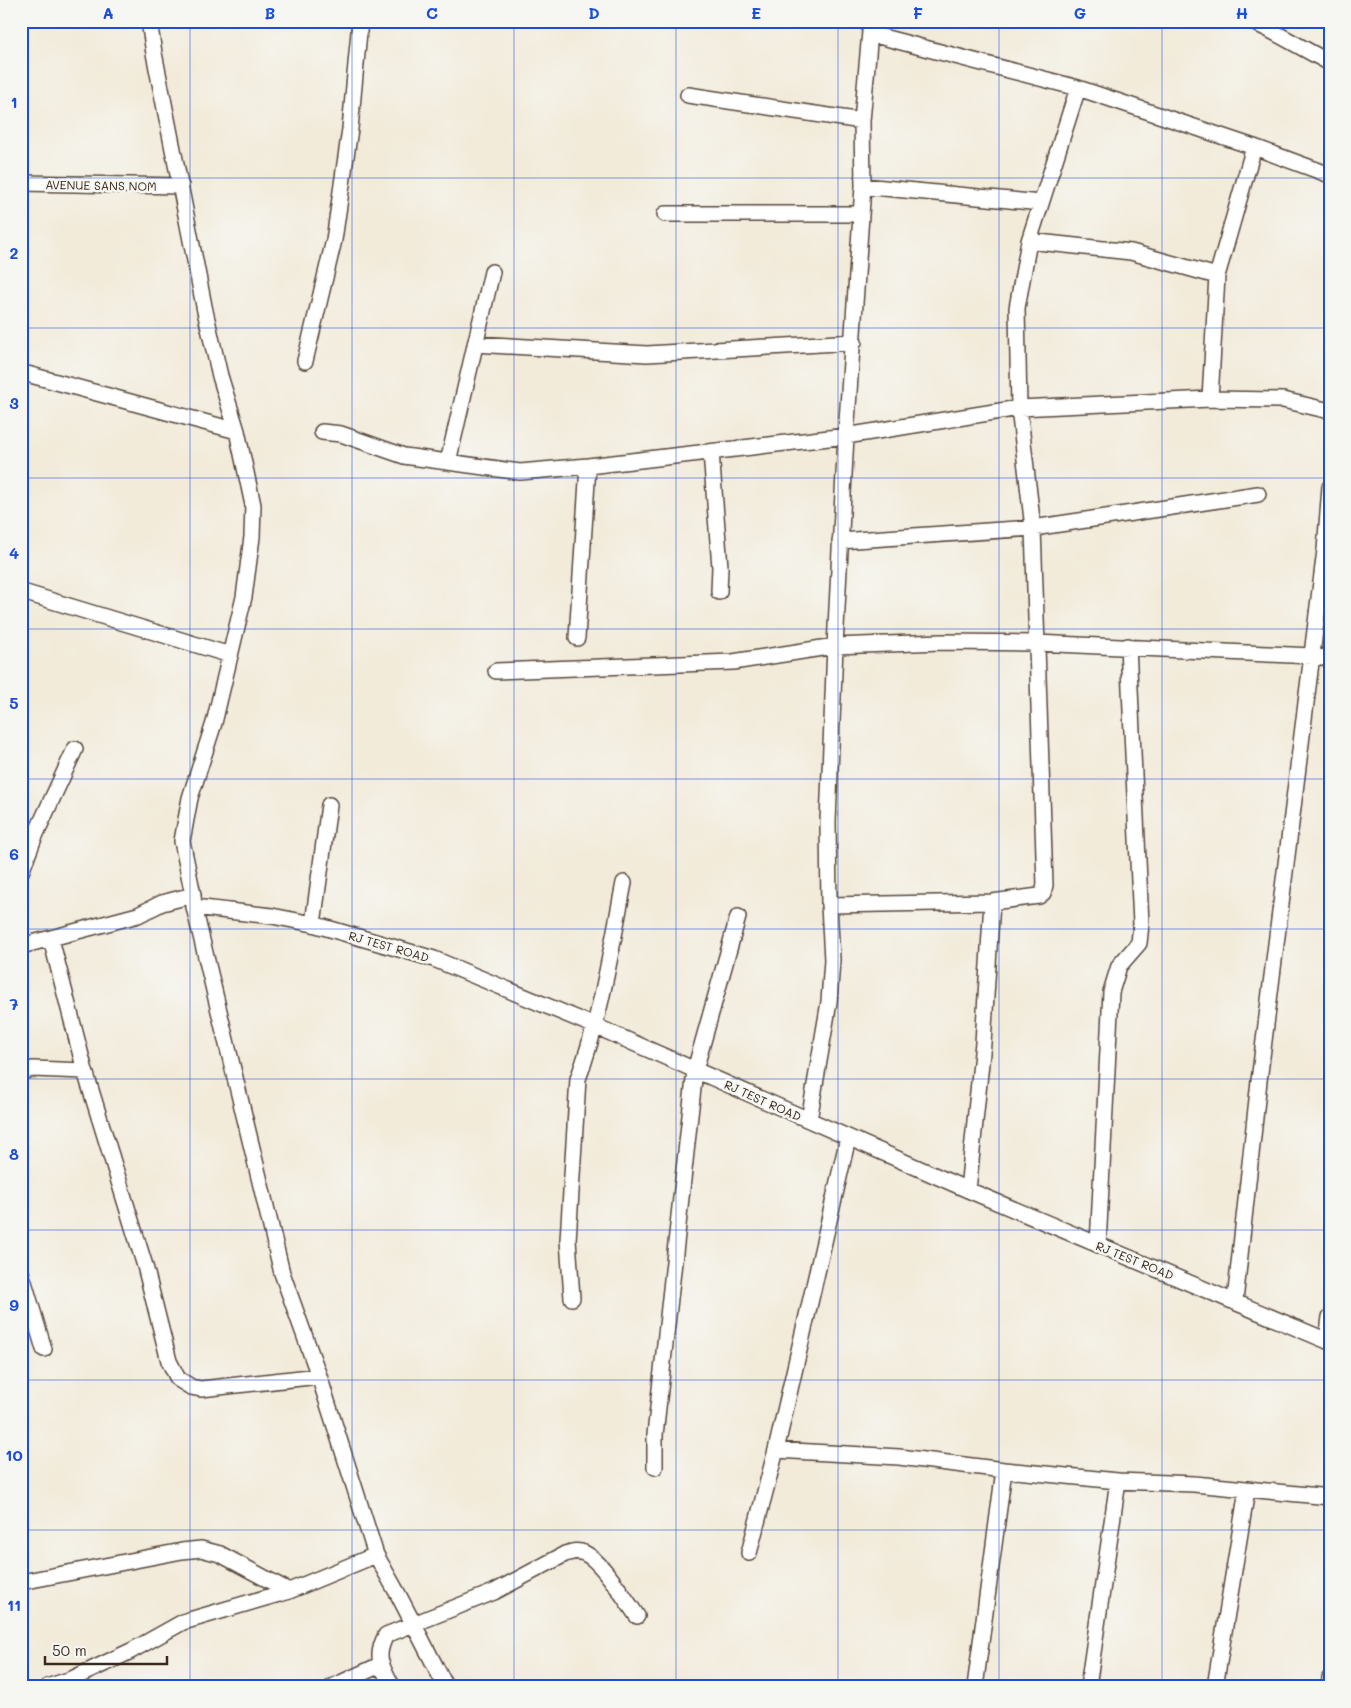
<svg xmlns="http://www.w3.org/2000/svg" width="1351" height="1708" viewBox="0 0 1351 1708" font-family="Mali,sans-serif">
<rect width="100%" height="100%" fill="#f6f6f2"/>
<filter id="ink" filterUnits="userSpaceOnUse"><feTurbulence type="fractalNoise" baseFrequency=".02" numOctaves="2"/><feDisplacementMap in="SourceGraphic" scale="10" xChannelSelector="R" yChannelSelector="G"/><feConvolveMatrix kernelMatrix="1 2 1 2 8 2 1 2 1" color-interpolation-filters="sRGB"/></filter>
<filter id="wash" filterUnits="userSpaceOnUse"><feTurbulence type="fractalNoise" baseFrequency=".0096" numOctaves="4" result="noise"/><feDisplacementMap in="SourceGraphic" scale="20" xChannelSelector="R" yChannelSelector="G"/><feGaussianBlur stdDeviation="1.12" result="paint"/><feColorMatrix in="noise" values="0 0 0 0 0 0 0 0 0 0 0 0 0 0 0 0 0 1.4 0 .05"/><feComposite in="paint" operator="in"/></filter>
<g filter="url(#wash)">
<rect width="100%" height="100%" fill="#f2ebda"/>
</g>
<g filter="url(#ink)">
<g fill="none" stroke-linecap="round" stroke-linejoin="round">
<defs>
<path id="street" d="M149,21L154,53L205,311L220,376L237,431L253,505L252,537L244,597L214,723L190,798L182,841L193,895L194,907L272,916L313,924L434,959L595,1026L968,1190L1330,1342
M1251,21L1268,29L1330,63
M871,34L1078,88L1254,147L1330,175
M688,95L862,121
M21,183L181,186
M863,186L1041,203
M665,214H860
M1029,241L1131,252L1217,276
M475,344L647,354L854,342
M305,361L334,240L350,129L360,21
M27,374L237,431
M1210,399L1217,276L1254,147
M322,432L341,434L404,456L520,472L588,466L846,436L1019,408L1210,399L1283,400L1330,411
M711,452L720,567L719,592
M448,462L492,272
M840,541L1033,528L1258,494
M26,593L230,655
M577,638L588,466
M496,671L733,662L835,646L941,642L1036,643L1312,656L1330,658
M21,872L34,838L75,749
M829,905L992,902L1039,896L1043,893L1045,885L1033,528L1019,408L1017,308L1029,241L1078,88
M194,907L282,1273L319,1376L376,1555L399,1596L446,1687
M313,924L329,805
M51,939L85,1071L145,1266L169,1361L178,1379L191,1387L201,1389L319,1376
M21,946L138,915L162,903L193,895
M21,1072L33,1069L85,1071
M809,1120L829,1002L832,960L829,905L828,822L835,646L846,436L863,186L862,121L871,21
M968,1190L983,1043L992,902
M1098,1245L1111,992L1119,966L1139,943L1141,924L1128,646
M21,1272L44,1349
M572,1298L568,1240L578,1079C601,1017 611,949 624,883
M1235,1301L1259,1081L1325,550L1330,487
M1327,1341L1330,1317
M776,1450L848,1138
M655,1467V1435L695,1070L738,917
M749,1553L776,1450L899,1457L1004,1470L1118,1481L1194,1484L1330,1497
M21,1582L182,1551L201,1549L220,1554L289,1591
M47,1687L72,1679L131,1651L183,1622L289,1591L376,1555
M332,1687L382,1664
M392,1687C382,1666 374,1658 386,1635L494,1592L565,1554C572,1552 577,1550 584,1553C600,1559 627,1601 637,1616
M975,1687L1004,1470
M1088,1687L1118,1481
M1215,1687L1247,1490
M1329,1687L1330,1678"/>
</defs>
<use href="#street" stroke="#56473a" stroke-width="18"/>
<use href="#street" stroke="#fff" stroke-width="15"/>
</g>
</g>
<path fill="none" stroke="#1d4ed8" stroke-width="1" stroke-opacity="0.55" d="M190,21V1687M352,21V1687M514,21V1687M676,21V1687M838,21V1687M999,21V1687M1162,21V1687M21,178H1330M21,328H1330M21,478H1330M21,629H1330M21,779H1330M21,929H1330M21,1079H1330M21,1230H1330M21,1380H1330M21,1530H1330"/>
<g text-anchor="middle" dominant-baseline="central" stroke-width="5" stroke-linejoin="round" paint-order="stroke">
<g font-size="12" fill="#3b2a1e" stroke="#f6f6f2">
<text transform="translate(101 185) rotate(1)">AVENUE SANS NOM</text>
<text transform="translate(389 946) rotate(16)">RJ TEST ROAD</text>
<text transform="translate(763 1100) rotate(24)">RJ TEST ROAD</text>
<text transform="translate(1135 1260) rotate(22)">RJ TEST ROAD</text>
</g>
</g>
<rect width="1351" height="1708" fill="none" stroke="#f6f6f2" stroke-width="55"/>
<path d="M45 1656v8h122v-8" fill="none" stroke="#3b2a1e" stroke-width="2.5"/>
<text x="52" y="1656" font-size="15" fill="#3b2a1e" stroke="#f6f6f2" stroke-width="4" paint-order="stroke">50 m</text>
<rect x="28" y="28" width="1296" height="1652" fill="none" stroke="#1d4ed8" stroke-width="2"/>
<g font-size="16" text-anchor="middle" font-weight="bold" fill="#1d4ed8">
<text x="108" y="19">A</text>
<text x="270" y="19">B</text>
<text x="432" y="19">C</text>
<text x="594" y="19">D</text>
<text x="756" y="19">E</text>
<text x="918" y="19">F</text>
<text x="1080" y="19">G</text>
<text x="1242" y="19">H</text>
<text x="14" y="108">1</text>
<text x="14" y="259">2</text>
<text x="14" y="409">3</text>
<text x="14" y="559">4</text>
<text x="14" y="709">5</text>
<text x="14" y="860">6</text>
<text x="14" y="1010">7</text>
<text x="14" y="1160">8</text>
<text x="14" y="1311">9</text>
<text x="14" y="1461">10</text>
<text x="14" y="1611">11</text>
</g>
</svg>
